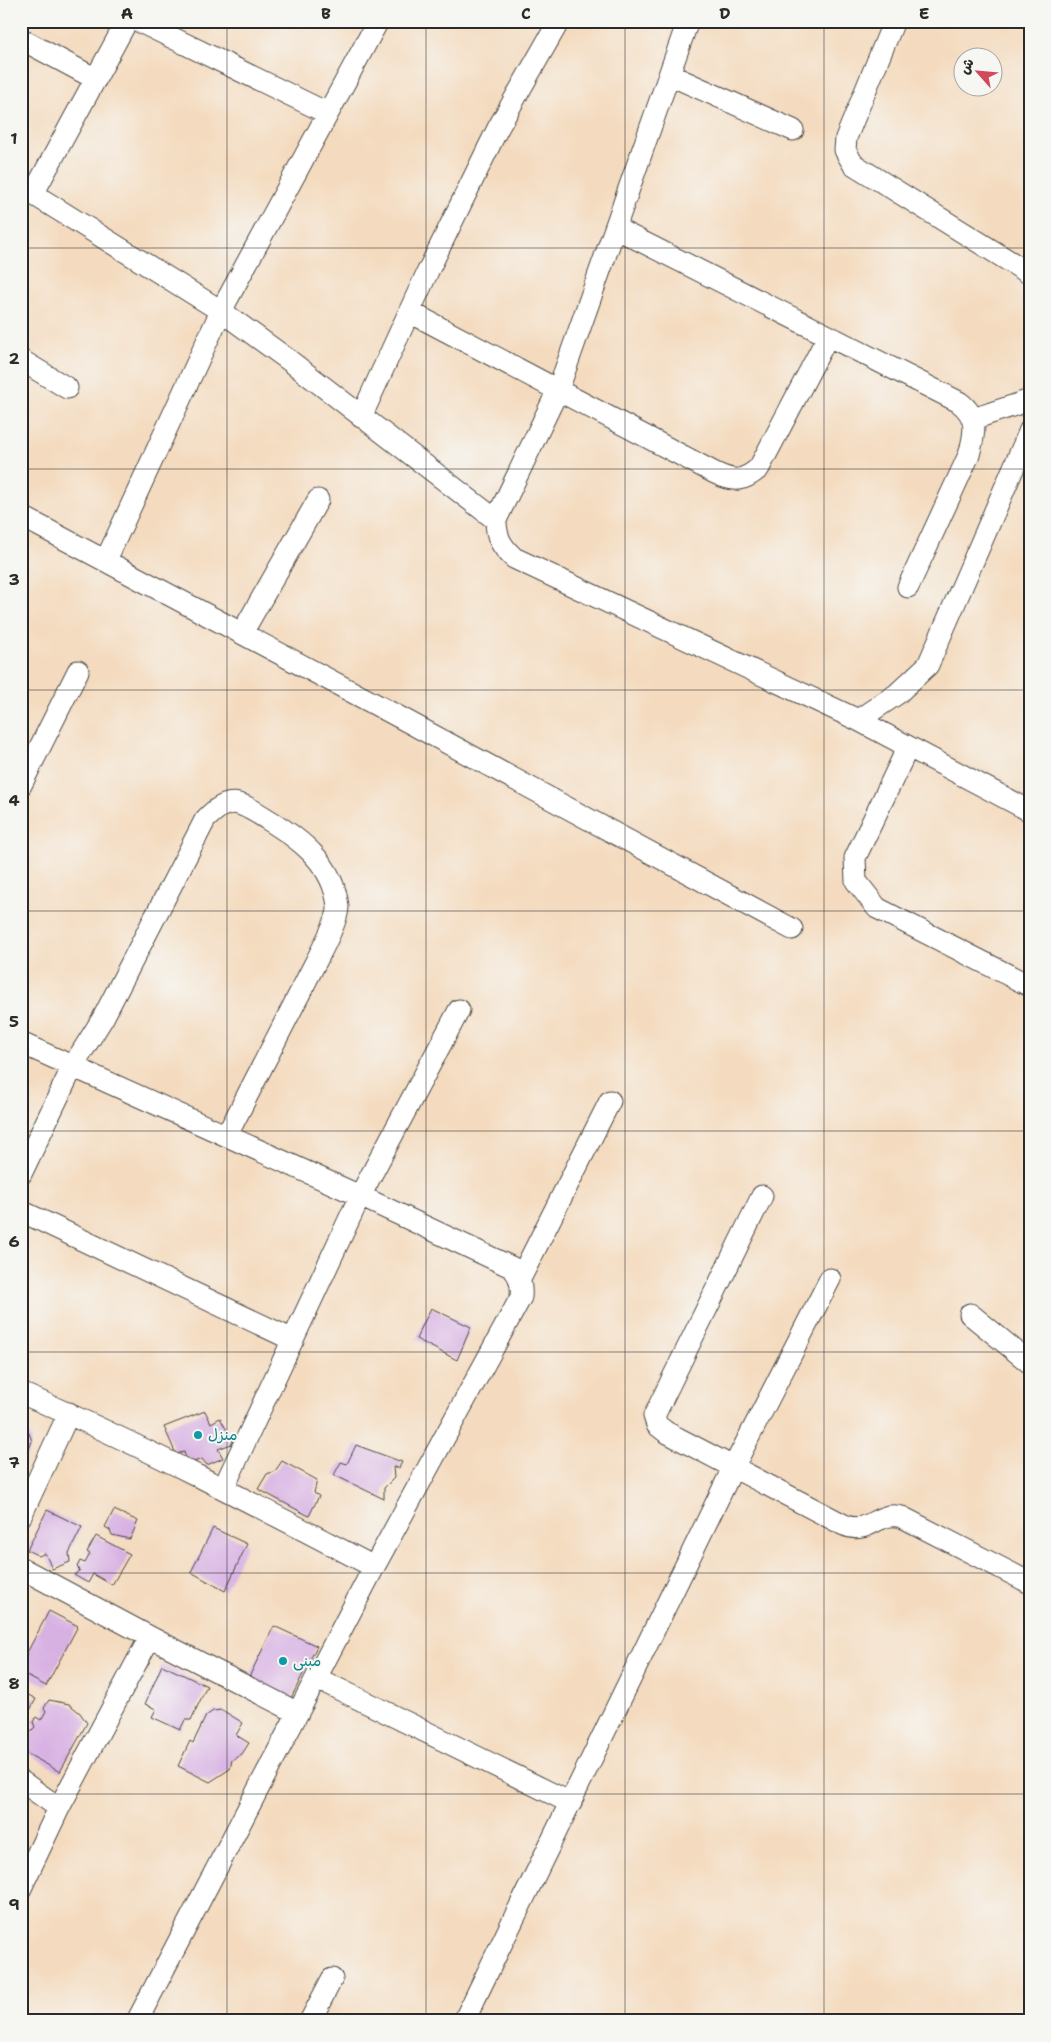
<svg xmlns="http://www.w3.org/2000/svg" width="1051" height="2042" viewBox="0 0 1051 2042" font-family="'Shantell Sans','Playpen Sans Arabic',sans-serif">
<rect width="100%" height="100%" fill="#f6f6f2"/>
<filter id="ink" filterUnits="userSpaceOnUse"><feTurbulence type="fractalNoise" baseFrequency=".02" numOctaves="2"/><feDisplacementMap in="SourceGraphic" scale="10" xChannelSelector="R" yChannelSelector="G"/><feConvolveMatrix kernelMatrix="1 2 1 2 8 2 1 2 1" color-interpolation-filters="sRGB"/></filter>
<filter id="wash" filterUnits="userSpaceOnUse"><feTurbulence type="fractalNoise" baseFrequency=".0096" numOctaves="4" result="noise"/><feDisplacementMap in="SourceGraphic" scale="20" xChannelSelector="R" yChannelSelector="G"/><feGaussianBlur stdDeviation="1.12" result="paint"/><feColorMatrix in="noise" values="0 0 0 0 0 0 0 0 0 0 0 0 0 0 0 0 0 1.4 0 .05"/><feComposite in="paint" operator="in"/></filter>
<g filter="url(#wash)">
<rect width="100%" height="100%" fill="#f4dbbf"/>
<g id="blocks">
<path fill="#d8b1e3" d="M431,1308L471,1327L457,1360L416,1339Z
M205,1411L211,1423L220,1418L234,1443L218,1449L223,1458L207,1465L202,1459L188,1464L184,1452L176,1454L164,1427Z
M21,1430L29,1433L32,1441L21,1471Z
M356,1445L402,1462L399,1468L393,1467L394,1478L384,1488V1499L334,1475L341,1462L347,1464Z
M282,1461L317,1480L314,1493L319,1496L309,1516L258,1489L267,1474L275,1471Z
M47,1510L82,1527L69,1553L70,1562L52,1569L45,1553L39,1556L27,1550Z
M114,1510L138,1521L130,1539L112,1535L110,1530L105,1527Z
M213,1528L247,1544L225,1591L191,1572Z
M96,1536L130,1554L112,1585L93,1574L88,1583L74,1575L80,1570L77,1567L80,1561L85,1563L90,1554L87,1552Z
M49,1611L78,1626L46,1686L21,1673V1664Z
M274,1626L317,1646L289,1702L249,1677Z
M162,1665L207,1686L191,1720H185L180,1730L152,1717L156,1709L145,1704Z
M21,1691L36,1699L21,1727Z
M49,1700L69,1704L80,1713L87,1723L60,1772L21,1750L29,1733L35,1727L33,1722L36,1717L41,1720L46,1711L44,1708Z
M222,1710L243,1723L236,1735L249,1743L242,1754L232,1760L230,1769L210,1782L178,1766L190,1741L193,1743L206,1716L213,1711Z"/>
</g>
</g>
<g filter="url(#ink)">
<use href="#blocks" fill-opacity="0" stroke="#494541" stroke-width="1"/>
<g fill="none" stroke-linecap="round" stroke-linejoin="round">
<defs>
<path id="minor" d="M138,21L327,113
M688,21L558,390L496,520C496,537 501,546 514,558L858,720L1030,811
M894,21L846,138L845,150L853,164L1030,274
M21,39L96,79
M670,75L793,130
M21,189L33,194L221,311L290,361L496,520
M33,194L127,21
M615,228L959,402C979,417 975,433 969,455L908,587
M410,312L715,473C734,482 743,482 759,468L828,336
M21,360L67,388
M361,417L428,271L498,128L559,21
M973,419L1030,400
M21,516L401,718L792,929
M106,560L221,311L378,21
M242,633L318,500
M858,720L897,694L928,665L1030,430
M908,747L855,858L856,881L877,908L1030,986
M21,785L78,671
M21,1043L360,1196L511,1267C521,1275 522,1286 521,1297L374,1567L137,2021
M21,1174L73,1066L103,1018L205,820C229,794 240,802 267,819C300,839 334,864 338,907C339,921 312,968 305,983C279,1034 253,1085 227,1135
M762,1196L657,1410L654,1416L657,1425L666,1432L844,1525C869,1536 877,1510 902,1517L1030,1583
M21,1211L293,1340
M520,1279L610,1101
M970,1314L1030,1363
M21,1393C142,1445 258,1506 374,1567
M224,1487L360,1196L459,1010
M21,1516L69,1413
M21,1568L150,1637L298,1713
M316,1678L571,1803
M21,1781L59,1808
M21,1888L59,1808L150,1637
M310,2021L332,1979
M464,2021L733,1468L830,1279"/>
</defs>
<use href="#minor" stroke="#494541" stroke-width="23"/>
<use href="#minor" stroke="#fff" stroke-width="21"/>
</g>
</g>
<path fill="none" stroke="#2b2b2b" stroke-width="1" stroke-opacity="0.55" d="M227,21V2021M426,21V2021M625,21V2021M824,21V2021M21,248H1030M21,469H1030M21,690H1030M21,911H1030M21,1131H1030M21,1352H1030M21,1573H1030M21,1794H1030"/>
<g fill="#0f9aa8" stroke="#f6f6f2" stroke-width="2">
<circle cx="198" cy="1435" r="5"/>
<circle cx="283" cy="1661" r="5"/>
</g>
<g text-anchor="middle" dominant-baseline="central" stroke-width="4" stroke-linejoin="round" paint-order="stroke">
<g font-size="15" fill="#0d838f" stroke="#f6f6f2" text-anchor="start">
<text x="208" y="1435">منزل</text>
<text x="293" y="1661">مبنى</text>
</g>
</g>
<rect width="1051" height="2042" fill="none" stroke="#f6f6f2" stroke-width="55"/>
<g transform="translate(978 72) rotate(297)"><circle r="24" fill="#f6f6f2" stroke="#a5a5a2"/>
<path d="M0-4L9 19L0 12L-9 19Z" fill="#d1495b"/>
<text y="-8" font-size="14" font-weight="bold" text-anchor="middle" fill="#2b2b2b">ش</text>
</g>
<rect x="28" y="28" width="996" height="1986" fill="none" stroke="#2b2b2b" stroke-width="2"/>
<g font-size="16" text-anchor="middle" font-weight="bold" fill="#2b2b2b">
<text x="127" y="19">A</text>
<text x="326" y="19">B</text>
<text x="526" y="19">C</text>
<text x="725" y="19">D</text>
<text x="924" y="19">E</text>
<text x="14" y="144">1</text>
<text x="14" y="364">2</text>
<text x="14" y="585">3</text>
<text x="14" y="806">4</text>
<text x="14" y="1027">5</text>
<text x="14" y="1247">6</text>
<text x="14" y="1468">7</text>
<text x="14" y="1689">8</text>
<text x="14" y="1910">9</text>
</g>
</svg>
